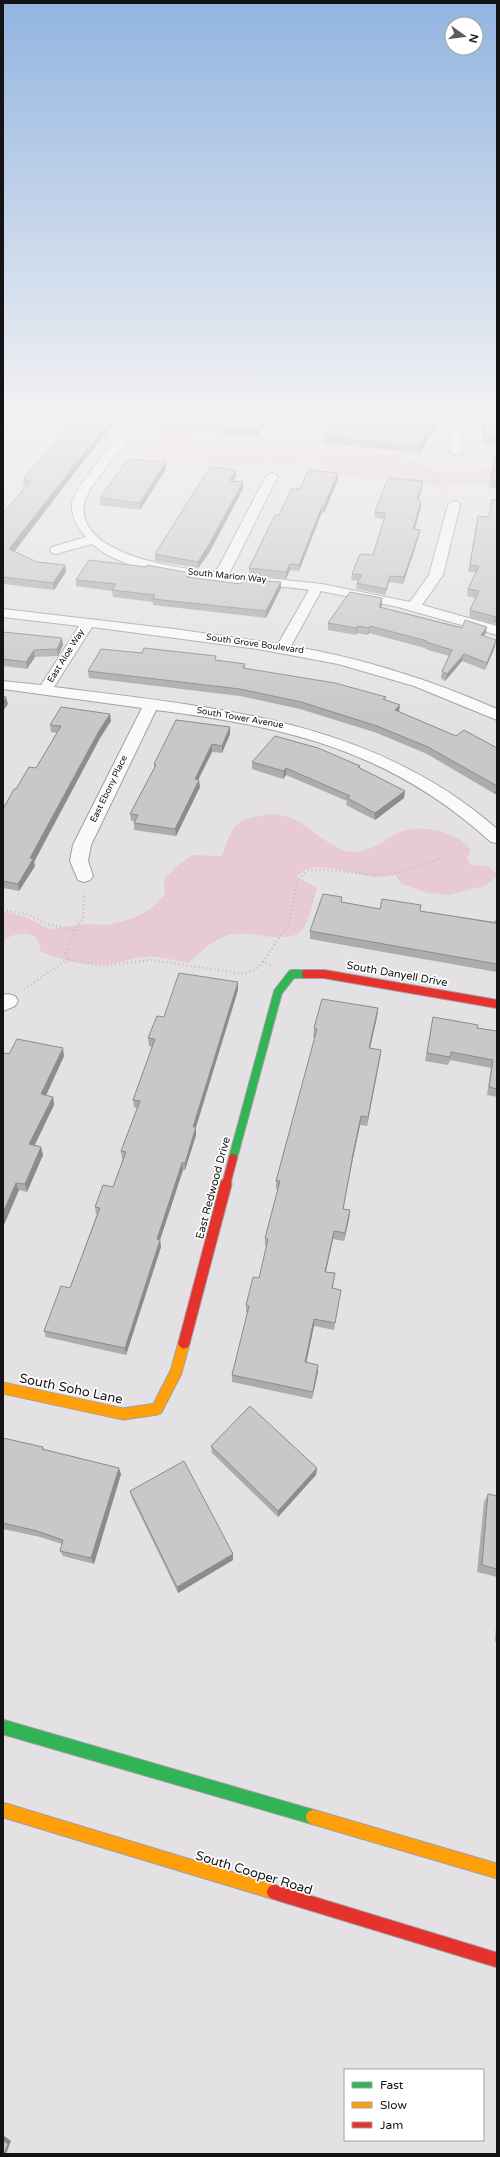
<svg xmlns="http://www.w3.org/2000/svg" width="500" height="2157" viewBox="0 0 500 2157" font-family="'Varela Round',sans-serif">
<rect width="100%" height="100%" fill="#e4e1e5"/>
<path fill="#e8cad2" d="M163,433L189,435L190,439L228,442L240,440L265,444L272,452H277L300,450L338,454L392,455L423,464L438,473H466L497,466V492C479,478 460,487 440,486C418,486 396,480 375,478L365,474L349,476L324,473V470L318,463L304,459L290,463L276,462L234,466L198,461H160L143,456L141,453L142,447Z
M272,814C278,815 286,816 293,819C310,826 332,850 351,852C366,852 378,845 390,837C410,824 437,827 457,838C462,841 467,846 471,850L467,858L471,865L487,866L497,873V877L485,886L448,895L428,893L407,886L400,883L396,875C390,876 383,877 377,877C356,876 311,856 297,877L317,888C314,897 309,923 303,929C288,947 252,929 229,935C212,940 201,951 189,963C178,961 167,958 156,957C142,956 130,960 116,963C91,968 64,961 41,952C40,948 39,942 37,939C30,930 9,934 3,942V912L24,916L49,929L85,924L107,925L134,918L150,909L165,895L164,879L179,864L193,855L222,856C234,822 235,819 272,814Z"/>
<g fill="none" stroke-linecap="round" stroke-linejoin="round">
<defs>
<path id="street" d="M139,412H149L90,489C88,494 85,499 84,504C76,556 182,569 216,572L266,476L272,473L278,476L229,574L322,584L410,602L429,575L448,505L454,501L458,502L460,505L443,575L422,605L497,626V635L398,607L321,591L291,646C362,658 431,680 497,709V720L414,686L338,664L258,649L92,627L54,687C212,707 372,719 497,829V843L491,842C389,750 288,727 156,710L91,845L88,861L93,876L90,880L84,882L78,880L70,861L73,845L142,708L3,689V681L41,685L79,626L3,617V609L174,629L278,644L309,590C248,581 140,585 92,544L56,554L52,553L50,550L52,547L86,537C78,528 71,517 72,504C74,487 125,429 139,412Z
M295,412H305L298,430L293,433L288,430Z
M458,412H468L460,442L463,453L457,456L451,453L450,442Z
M8,994L15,996L18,1001L15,1006L3,1011V995Z"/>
<path id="fast-far1" d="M233,1158L278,992L292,974H306"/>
<path id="fast" d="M3,1727L313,1817"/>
<path id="slow-far2" d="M3,432L22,412"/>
<path id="slow-far1" d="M3,1388L123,1414L157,1409L176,1372L184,1343"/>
<path id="slow" d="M3,1810L274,1892
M313,1817L497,1871"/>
<path id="jam-far2" d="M306,974H324L497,1004
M226,1185L233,1158"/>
<path id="jam-far1" d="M184,1343L226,1184"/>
<path id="jam" d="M274,1892L497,1960"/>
</defs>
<use href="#street" stroke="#a19fa1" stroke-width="2"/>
<use href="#fast-far1" stroke="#a19fa1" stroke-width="10"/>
<use href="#fast" stroke="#a19fa1" stroke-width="16"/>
<use href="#slow-far2" stroke="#a19fa1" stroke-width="6"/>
<use href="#slow-far1" stroke="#a19fa1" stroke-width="13"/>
<use href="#slow" stroke="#a19fa1" stroke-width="16"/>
<use href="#jam-far2" stroke="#a19fa1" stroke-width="10"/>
<use href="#jam-far1" stroke="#a19fa1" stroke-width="13"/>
<use href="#jam" stroke="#a19fa1" stroke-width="16"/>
<path stroke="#c1c0c1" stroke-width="1.5" stroke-dasharray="0.5 1.5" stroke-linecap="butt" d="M149,431L271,445L277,454L316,472
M271,445L282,438
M277,454V463
M444,460L435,468L436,478L445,493
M335,475L389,480
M420,483H439
M470,502L497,500"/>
<path stroke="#c1c0c1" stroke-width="2" stroke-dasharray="0.5 2" stroke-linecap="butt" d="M437,859L470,841"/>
<path stroke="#c1c0c1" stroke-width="2.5" stroke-dasharray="1 3" stroke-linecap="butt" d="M3,910L27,914L44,923L77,931
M68,959L102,966L152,960L245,974L256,969L263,962L273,966
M263,962L289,923L297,882L307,871C329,868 350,873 371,875C396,876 418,869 439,858
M24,989L68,959L65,954L68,944L83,917L84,893"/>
<use href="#street" fill="#fbfafb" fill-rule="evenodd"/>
<use href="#fast-far1" stroke="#30b455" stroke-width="8"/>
<use href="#fast" stroke="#30b455" stroke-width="14"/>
<use href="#slow-far2" stroke="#ff9f0a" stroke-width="5"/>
<use href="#slow-far1" stroke="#ff9f0a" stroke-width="11"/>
<use href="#slow" stroke="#ff9f0a" stroke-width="14"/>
<use href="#jam-far2" stroke="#e5322d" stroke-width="8"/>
<use href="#jam-far1" stroke="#e5322d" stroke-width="11"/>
<use href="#jam" stroke="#e5322d" stroke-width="14"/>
</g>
<path fill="#aeabae" d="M80,412H124L82,463L14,551L37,562L65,565L66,572L54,590L3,584V513L26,486H24L23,480Z
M273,412L257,437L156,427V421Z
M324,412H361L359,416L399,420L441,412L432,437H428L420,453L323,443V437L330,425L323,424L324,418L326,413H324Z
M497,412V445L482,444L484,430L482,429L483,423Z
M497,450V489L489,487Z
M166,469L140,510L100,505V498Z
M236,470V476L233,481L243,489L209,553L198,568L155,561V554Z
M338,479L324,513L322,512L299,571L290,570L286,579L249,575V568L279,515L300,489Z
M422,488L418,500L421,507L414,529L420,530L419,536L403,584L389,582L385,595L356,589L357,583L358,581L351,580L352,574L373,555L384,519L375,518V512Z
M478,516L497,621L494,624L469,617L470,610L476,598L467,596L468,589L476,572H468Z
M190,573V578L241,584L281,588L266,618L153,605V602L113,597L112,591L76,586V580Z
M382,605L381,607L486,633L484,636L495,647L485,670L462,661L445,681L441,678L442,671L449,656L425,649V648L369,633L368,635L357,633L356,635L328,630V623Z
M3,632L63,645L58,656L35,657L27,669L3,666Z
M142,653L217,660L245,664V668L386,697L385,700L399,712L456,736L497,748V793L495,794L427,754L377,733L300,709L240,696L89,678L88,671Z
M111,721L100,738L34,862L35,866L19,891L3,888V809L16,789L36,768L57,733L51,732L50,725Z
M230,727V734L222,753L212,752L198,780L200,787L176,836L134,830V821H131L130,814L154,768V764Z
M252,762L359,768L404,798L375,820L346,805L347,801L286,775L283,779L252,769Z
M342,897V902L380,909L420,911L495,922L497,916V972L310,939V931Z
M238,982V990L196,1127V1135L185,1170H183L160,1240L161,1247L126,1355L46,1337L44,1331L70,1288L97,1214H96L95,1207L113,1187L123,1159H122L121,1151L137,1108L134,1107L133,1100L152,1047L149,1046L148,1038L164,1017Z
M378,1008L377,1017L370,1048L381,1050L367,1126L360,1125L352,1163L343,1209L350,1210L349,1219L344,1241L333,1239L326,1272L335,1273L333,1288L341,1290L334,1330L314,1326L306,1362L318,1372L312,1399L232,1382V1375L248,1313L246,1312V1305L259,1278L267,1247L265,1246V1238L278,1189H276V1181L315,1038L313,1037L314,1028Z
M433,1017L477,1028L497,1031V1097L487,1095L491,1068L450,1060L448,1065L425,1061Z
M3,1054L64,1056L46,1095L53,1097L54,1105L35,1145L41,1147L43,1155L27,1192L19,1190L3,1227Z
M3,1438L43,1447L44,1449L121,1474L94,1564L63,1556L60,1551L62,1544L40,1537L3,1529Z
M211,1446L317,1468L316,1475L278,1517L212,1453Z
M130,1491L233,1554V1560L178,1593L132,1498Z
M488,1494L497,1496V1577L477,1572L484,1502Z
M497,1614V1642L495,1641Z"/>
<path fill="#8d8b8d" d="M118,412H124L82,463L11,556L9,549L81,457Z
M269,412H273L257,437V431Z
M359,412H361L356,422L357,416Z
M440,412H441L432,437L433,431Z
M428,431V437L420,453L421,447Z
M166,462V469L140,510V503Z
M236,470V476L230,487V481Z
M338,473V479L324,513V506Z
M423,481L422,488L416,507L417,500Z
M243,482V489L209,553L198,568V562Z
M421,501V507L413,536V529Z
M322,506V512L299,571V565Z
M420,530L419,536L403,584L404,577Z
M290,564V570L286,579V572Z
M65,565L66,572L54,590L53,583Z
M190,573V580L187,577Z
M390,576L389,582L385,595L386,589Z
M281,582V588L266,618V611Z
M382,598V605L378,614L379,607Z
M497,615V621L494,624L496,617Z
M358,626L357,633L356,635V628Z
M370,626L369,633L368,635L369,628Z
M487,627L486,633L479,641L481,635Z
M62,638L63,645L58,656L57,649Z
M496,640L495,647L485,670L487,663Z
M34,650L35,657L27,669L26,662Z
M464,654L462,661L445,681L447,674Z
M6,697L8,704L3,711V702Z
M400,705L399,712L395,710Z
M110,714L111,721L100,738L34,862L35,866L19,891L18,884L30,858L99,731Z
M230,727V734L222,753V746Z
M212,744V752L195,786V779Z
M286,768V775L283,779L284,771Z
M199,780L200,787L176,836L175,829Z
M497,786V793L495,794Z
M405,791L404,798L375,820V813Z
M238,982V990L196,1127V1135L185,1170V1163L193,1127Z
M378,1008L377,1017L368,1057L369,1048Z
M63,1048L64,1056L43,1102L41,1094Z
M381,1050L380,1059L367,1126L368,1117Z
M53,1097L54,1105L31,1152L29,1144Z
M361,1116L360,1125L352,1163L342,1217L353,1154Z
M41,1147L43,1155L27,1192L25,1184Z
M182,1163L183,1170L160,1240L161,1247L126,1355L125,1348L157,1239Z
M16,1183L19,1190L3,1227V1213Z
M350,1210L349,1219L344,1241L345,1233Z
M334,1231L333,1239L324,1279L325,1272Z
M314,1319V1326L305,1369V1362Z
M318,1365V1372L312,1399L313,1392Z
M119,1468L121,1474L94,1564L91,1558Z
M317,1468L316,1475L278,1517V1511Z
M233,1554V1560L178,1593L177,1587Z
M3,2135L11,2141L6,2154H4Z"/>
<path fill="#cac7ca" stroke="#8d8b8d" d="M80,412H118L81,457L9,549L37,562L65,565L53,583L3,577V513L31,481L23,480Z
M163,412H269L257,431L156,421Z
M327,412H359L357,416L399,420L402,412H440L433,431H428L421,447L323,437L333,419L324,418Z
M487,412H497V439L483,438L486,424L483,423Z
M497,450V482L491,481Z
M128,459L166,462L140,503L100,498Z
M210,467L236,470L230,481L243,482L208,546L198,562L155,554Z
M308,470L338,473L324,506H322L299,565L290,564L286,572L249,568L275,515H279L292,488L300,489Z
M388,478L423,481L417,500L421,501L413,529L420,530L404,577L390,576L386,589L357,583L362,575L352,574L360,554L373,555L386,513L375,512Z
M492,499L497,500V615L496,617L470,610L479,591L468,589L479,566L470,565L478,516L489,517Z
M89,560L146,567L147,565L190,573L187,577L241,584L244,579L281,582L266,611L153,599L155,595L112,590L116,584L76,580Z
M350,592L382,598L379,607L462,628L465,620L487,627L481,635L496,640L487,663L464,654L447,674L442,671L452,650L426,642L427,641L370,626L369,628L358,626L356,628L328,623Z
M3,632L62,638L57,649L34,650L26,662L3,659Z
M144,648L216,656L215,660L245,664L243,668L335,683L386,697L383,699L400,705L395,710L456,736L464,730L497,748V786L428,747L377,726L301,702L240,689L88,671L101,649L142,653Z
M3,696L6,697L3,702Z
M61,707L110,714L99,731L30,858L33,859L18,884L3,881V809L14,789H16L29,767L36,768L61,726L50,725Z
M176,720L230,727L222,746L212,744L195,779L199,780L175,829L134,823L138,815L130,814L156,765L154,764Z
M275,736L318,748L360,766L358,767L405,791L375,813L347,798L350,796L286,768L284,771L252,762Z
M323,894L342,897L341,902L380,909L382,899L421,905L420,911L496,923L497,916V964L310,931Z
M179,973L238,982L193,1127H196L185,1163H182L157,1239L160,1240L125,1348L44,1331L61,1286L70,1288L100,1208L95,1207L103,1185L113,1187L126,1152L121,1151L140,1101L133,1100L155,1039L148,1038L157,1016L164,1017Z
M322,999L378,1008L369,1048L381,1050L368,1117L361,1116L353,1154L343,1209L350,1210L345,1233L334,1231L325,1272L335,1273L332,1288L341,1290L335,1323L314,1319L305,1362L318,1365L313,1392L232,1375L249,1306L246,1305L253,1277L259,1278L268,1239L265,1238L280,1181H276L317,1029L314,1028Z
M433,1017L478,1025L477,1028L497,1031V1089L489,1087L493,1060L451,1052L450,1057L427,1053Z
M17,1039L63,1048L41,1094L53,1097L29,1144L41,1147L25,1184L16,1183L3,1213V1054L4,1053L9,1054Z
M250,1406L317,1468L278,1511L211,1446Z
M3,1438L43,1447L42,1449L119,1468L91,1558L60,1551L63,1540L37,1531L3,1523Z
M184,1461L233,1554L177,1587L130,1491Z
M488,1494L497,1496V1569L482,1565Z
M3,2140L8,2144L4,2154H3Z"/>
<linearGradient id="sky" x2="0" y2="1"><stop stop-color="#91b4e0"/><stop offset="0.58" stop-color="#f3f2f3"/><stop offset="1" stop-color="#f3f2f3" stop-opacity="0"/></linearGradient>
<rect width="500" height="714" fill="url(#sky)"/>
<g text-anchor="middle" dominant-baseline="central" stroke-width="3.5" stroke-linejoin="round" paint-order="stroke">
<g font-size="9" fill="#151315" stroke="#fff">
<text transform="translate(227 576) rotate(6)">South Marion Way</text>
<text transform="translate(255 644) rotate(8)">South Grove Boulevard</text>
<text transform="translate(66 656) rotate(-58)">East Aloe Way</text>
<text transform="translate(240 718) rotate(10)">South Tower Avenue</text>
<text transform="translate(109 789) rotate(-64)">East Ebony Place</text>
</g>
<g font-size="11" fill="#151315" stroke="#fff">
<text transform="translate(397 974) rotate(10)">South Danyell Drive</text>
<text transform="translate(213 1188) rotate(-75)">East Redwood Drive</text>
</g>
<g font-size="13" fill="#151315" stroke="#fff">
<text transform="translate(71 1389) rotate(12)">South Soho Lane</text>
<text transform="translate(254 1873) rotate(17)">South Cooper Road</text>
</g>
</g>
<rect width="500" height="2157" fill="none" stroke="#151315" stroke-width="8"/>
<rect x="344" y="2069" width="140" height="72" fill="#ffffff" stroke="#a1a1a1"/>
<rect x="352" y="2082" width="20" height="6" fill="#30b455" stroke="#a1a1a1"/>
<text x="380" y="2089" font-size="12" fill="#151315">Fast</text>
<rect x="352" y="2102" width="20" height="6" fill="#ff9f0a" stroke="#a1a1a1"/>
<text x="380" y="2109" font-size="12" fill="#151315">Slow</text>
<rect x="352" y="2122" width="20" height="6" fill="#e5322d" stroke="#a1a1a1"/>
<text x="380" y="2129" font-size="12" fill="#151315">Jam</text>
<g transform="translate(464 36) rotate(104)"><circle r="19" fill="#ffffff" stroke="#a1a1a1"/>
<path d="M0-3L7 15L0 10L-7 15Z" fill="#5d5b5e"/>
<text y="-6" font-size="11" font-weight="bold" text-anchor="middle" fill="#151315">N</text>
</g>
</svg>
